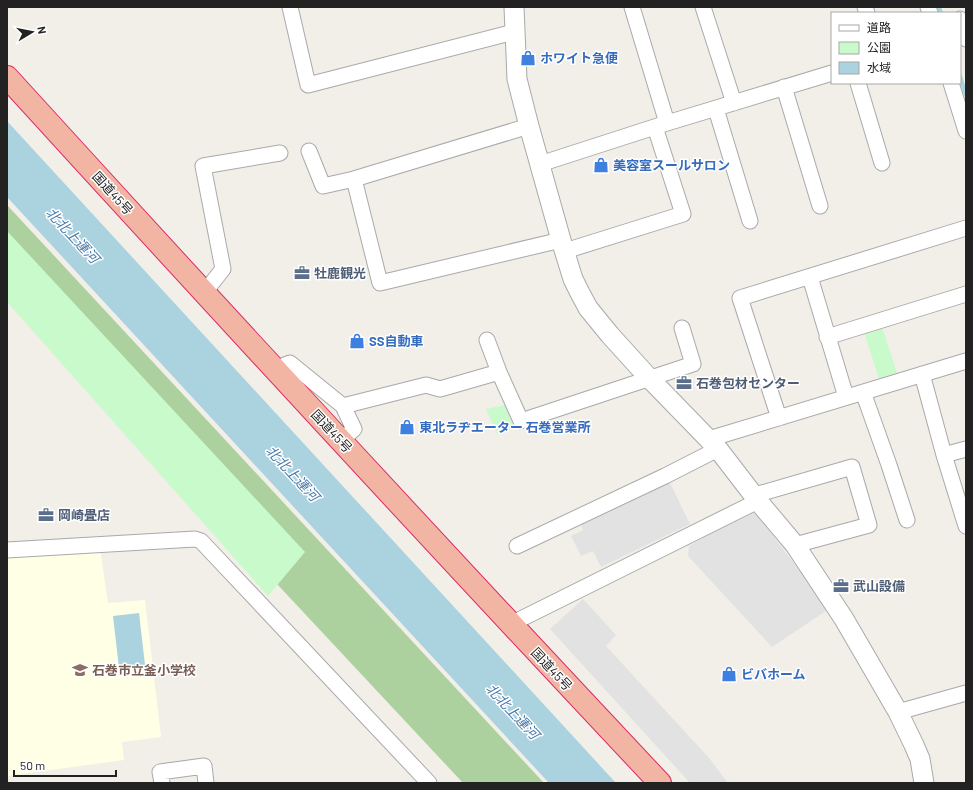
<svg xmlns="http://www.w3.org/2000/svg" width="973" height="790" viewBox="0 0 973 790" font-family="Barlow,'Noto Sans JP',sans-serif">
<rect width="100%" height="100%" fill="#f2efe9"/>
<path fill="#ffffe5" d="M100,548L108,603L145,600L161,737L122,742L124,760L7,776V554Z"/>
<path fill="#add19e" d="M7,205L544,783H463L277,584L7,237Z"/>
<path fill="#c8facc" d="M7,231L305,552L268,596L7,302Z
M882,327L897,373L879,379L864,332Z
M505,405L514,427L497,434L486,409Z"/>
<path fill="#e2e2e2" d="M667,477L690,524L601,567L593,551L581,556L571,536L583,530L579,521Z
M747,512L756,514L829,609L772,647L688,556L689,546Z
M583,599L616,635L606,646L709,758L728,783H690L550,629Z"/>
<path fill="#aad3df" d="M7,121L616,783H549L7,197Z
M139,613L145,665L119,668L113,616Z"/>
<g fill="none" stroke-linecap="round" stroke-linejoin="round">
<path stroke="#aad3df" stroke-width="4" d="M939,7L941,13
M960,76L966,95"/>
<defs>
<path id="minor" d="M290,7L308,85L514,32
M632,7L667,123
M703,7L734,103
M865,7L867,13
M928,7L930,13
M960,19L966,39
M858,83L882,163
M951,83L966,131
M784,87L820,206
M716,109L750,221
M309,151L323,186L354,179L529,126
M540,164L667,123L832,73
M354,179L380,283L561,240
M565,251L683,214L655,127
M810,277L846,397
M204,293L223,269L203,166L280,153
M827,337L966,294
M487,340L499,372L521,421L693,364L682,328
M275,369L290,363L343,406L426,385L440,389L499,372
M922,374L944,455L966,526
M863,392L889,465L907,520
M779,418L740,298L966,228
M709,439L966,361
M341,441L354,429L343,406
M944,455L966,449
M755,495L852,467L869,525L795,545
M517,546L665,476L718,449
M7,550L195,539L201,541L429,783
M511,624L758,501
M898,712L966,693
M162,783L160,772L204,766L206,783"/>
<path id="tertiary" d="M514,7L517,79L529,126L561,240L573,279L580,293L588,308L610,335L649,378L718,449L758,501L795,545L844,619L898,712L914,745L920,759L924,783"/>
<path id="trunk" d="M7,77C223,314 440,549 660,783"/>
</defs>
<use href="#minor" stroke="#a9a9a9" stroke-width="17"/>
<use href="#tertiary" stroke="#a9a9a9" stroke-width="21"/>
<use href="#trunk" stroke="#dc2a67" stroke-width="24"/>
<use href="#minor" stroke="#fff" stroke-width="15"/>
<use href="#tertiary" stroke="#fff" stroke-width="19"/>
<use href="#trunk" stroke="#f2b4a3" stroke-width="22"/>
</g>
<defs>
<symbol id="shop-bare" viewBox="-9 -9 18 18"><path d="M-5-2.5h2.3a2.7 3.5 0 0 1 5.4 0H5L5.5 6h-11ZM-1.5-2.5h3a1.5 2.3 0 0 0-3 0Z" fill="#3f7fe0" stroke="#fff" stroke-width="2.5" paint-order="stroke"/></symbol>
<symbol id="office-bare" viewBox="-9 -9 18 18"><path d="M-6-3h4V-5.5h4V-3h4V5H-6ZM-1-4.5V-3h2v-1.5ZM-6 0V1H6V0Z" fill="#5c6f8a" stroke="#fff" stroke-width="2.5" paint-order="stroke"/></symbol>
<symbol id="school-bare" viewBox="-9 -9 18 18"><path d="M0-5L7-2L0 1L-7-2ZM-4 1L0 2.5L4 1V4Q0 6-4 4Z" fill="#8d6e63" stroke="#fff" stroke-width="2.5" paint-order="stroke"/></symbol>
</defs>
<g fill-rule="evenodd">
<use href="#shop-bare" x="517" y="47" width="22" height="22"/>
<use href="#shop-bare" x="590" y="154" width="22" height="22"/>
<use href="#office-bare" x="291" y="262" width="22" height="22"/>
<use href="#shop-bare" x="346" y="330" width="22" height="22"/>
<use href="#office-bare" x="673" y="372" width="22" height="22"/>
<use href="#shop-bare" x="396" y="416" width="22" height="22"/>
<use href="#office-bare" x="35" y="504" width="22" height="22"/>
<use href="#office-bare" x="830" y="575" width="22" height="22"/>
<use href="#school-bare" x="69" y="659" width="22" height="22"/>
<use href="#shop-bare" x="718" y="663" width="22" height="22"/>
</g>
<g text-anchor="middle" dominant-baseline="central" stroke-width="3" stroke-linejoin="round" paint-order="stroke">
<g font-size="13" font-weight="bold" fill="#366cbe" stroke="#fff" text-anchor="start">
<text x="540" y="58">ホワイト急便</text>
<text x="613" y="165">美容室スールサロン</text>
<text x="369" y="341">SS自動車</text>
<text x="419" y="427">東北ラヂエーター 石巻営業所</text>
<text x="741" y="674">ビバホーム</text>
</g>
<g font-size="13" fill="#222" stroke="#fff">
<text transform="translate(113 193) rotate(48)">国道45号</text>
<text transform="translate(332 431) rotate(47)">国道45号</text>
<text transform="translate(552 669) rotate(47)">国道45号</text>
</g>
<g font-size="13" font-weight="bold" fill="#4e5e75" stroke="#fff" text-anchor="start">
<text x="314" y="273">牡鹿観光</text>
<text x="696" y="383">石巻包材センター</text>
<text x="58" y="515">岡崎畳店</text>
<text x="853" y="586">武山設備</text>
</g>
<g font-size="13" font-weight="bold" fill="#785e54" stroke="#fff" text-anchor="start">
<text x="92" y="670">石巻市立釜小学校</text>
</g>
<g font-size="14" font-style="italic" fill="#4a7aab" stroke="#fff">
<text transform="translate(73 235) rotate(47)">北北上運河</text>
<text transform="translate(293 473) rotate(47)">北北上運河</text>
<text transform="translate(513 711) rotate(47)">北北上運河</text>
</g>
</g>
<rect width="973" height="790" fill="none" stroke="#222222" stroke-width="16"/>
<rect x="831" y="12" width="130" height="72" fill="#ffffff" stroke="#a7a7a7"/>
<rect x="839" y="25" width="20" height="6" fill="#ffffff" stroke="#a7a7a7"/>
<text x="867" y="32" font-size="12" fill="#222222">道路</text>
<rect x="839" y="42" width="20" height="12" fill="#c8facc" stroke="#a7a7a7"/>
<text x="867" y="52" font-size="12" fill="#222222">公園</text>
<rect x="839" y="62" width="20" height="12" fill="#aad3df" stroke="#a7a7a7"/>
<text x="867" y="72" font-size="12" fill="#222222">水域</text>
<g transform="translate(32 32) rotate(80)" stroke="#ffffff" stroke-width="3" paint-order="stroke">
<path d="M0-3L7 15L0 10L-7 15Z" fill="#222222"/>
<text y="-6" font-size="11" font-weight="bold" text-anchor="middle" fill="#222222">N</text>
</g>
<path d="M14 770v6h102v-6" fill="none" stroke="#222222" stroke-width="2"/>
<text x="20" y="770" font-size="12" fill="#222222" stroke="#ffffff" stroke-width="3" paint-order="stroke">50 m</text>
</svg>
